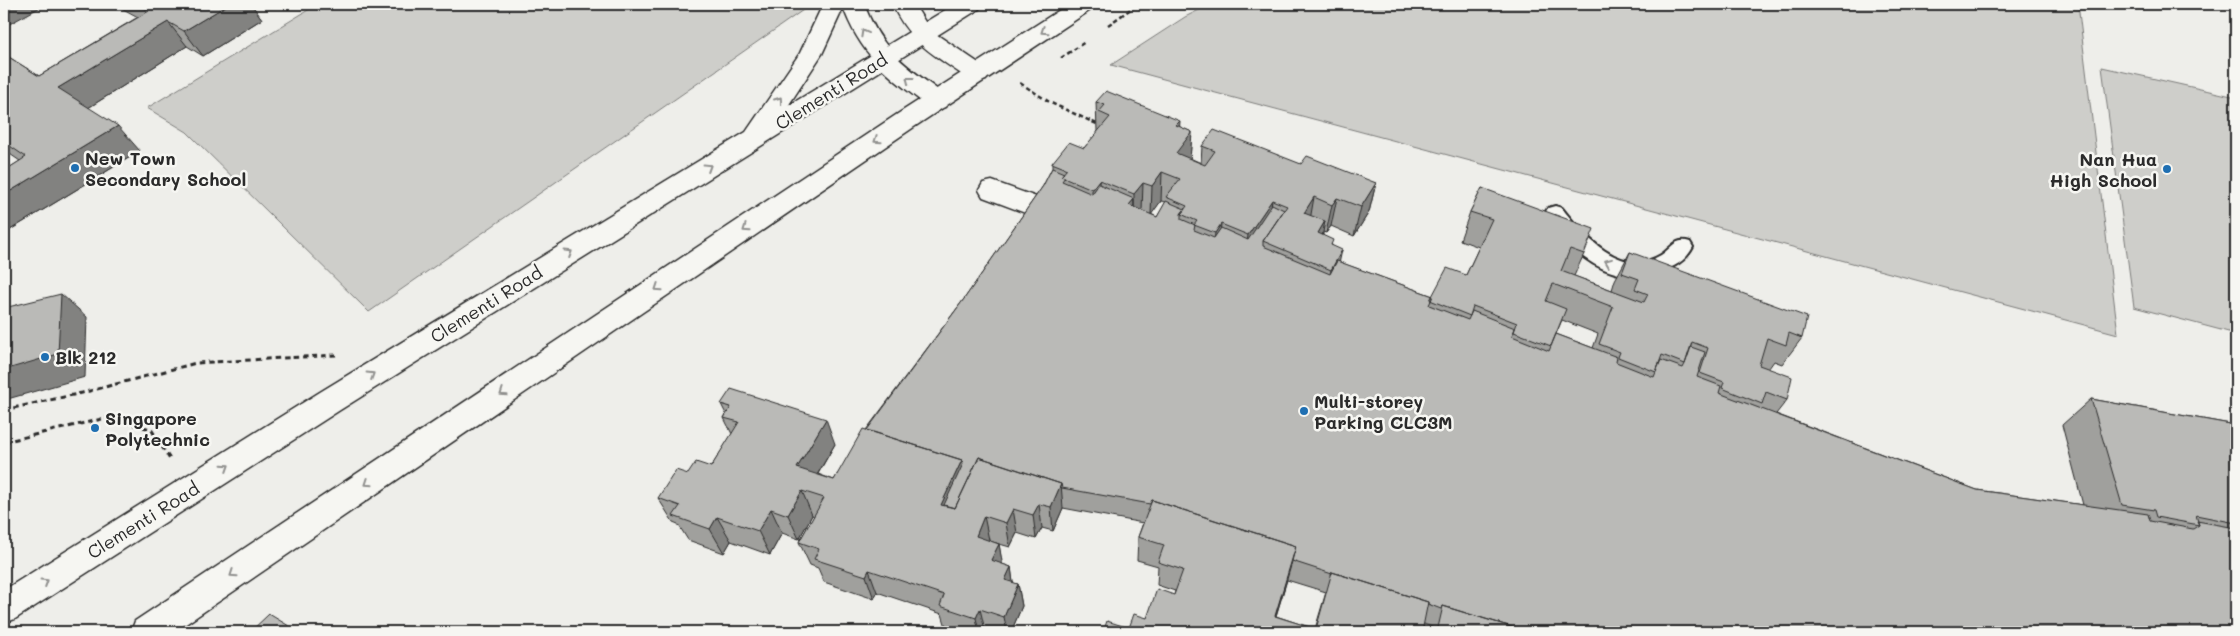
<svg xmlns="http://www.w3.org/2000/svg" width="2240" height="636" viewBox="0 0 2240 636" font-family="Mali,sans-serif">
<rect width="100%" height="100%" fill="#eeeeea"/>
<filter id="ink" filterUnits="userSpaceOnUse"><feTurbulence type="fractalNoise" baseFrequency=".02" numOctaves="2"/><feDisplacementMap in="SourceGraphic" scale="10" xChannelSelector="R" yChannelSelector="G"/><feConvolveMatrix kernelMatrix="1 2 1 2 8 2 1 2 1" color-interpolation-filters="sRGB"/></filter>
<g filter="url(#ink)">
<path fill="#cececa" stroke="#7c7c7a" d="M318,4H807L806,8L369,312L187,132L147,108Z
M1211,4H2078L2118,334L1111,65L1185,17Z
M2102,67L2236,97V334L2134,307Z"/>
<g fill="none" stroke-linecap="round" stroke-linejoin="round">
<defs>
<path id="lane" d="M1555,206L1562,208C1583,235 1622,279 1661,255C1672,248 1675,237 1690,242L1693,247C1686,261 1674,267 1660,272C1613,288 1567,253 1545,213L1548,208Z"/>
<path id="street" d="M992,181L1053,203L1057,210L1053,217L1044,220L983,197L979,190L983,183Z"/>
<path id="secondary" d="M842,4H864C882,52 906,66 945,95L949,101L945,107L937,109L929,107C888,76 859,54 842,4Z
M892,4H914L930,30L986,68L990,74L986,80L978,82L970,80C935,55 910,44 892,4Z"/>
<path id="primary" d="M823,4H845L822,54L788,106L955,4H982L979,9L340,410L15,619L4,623V590L320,392L746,132L800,53Z
M1069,4H1095L1092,9L914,127L174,632H131L135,621L896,115Z"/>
</defs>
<use href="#lane" stroke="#2b2b2b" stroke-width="4"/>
<use href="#street" stroke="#2b2b2b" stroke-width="3"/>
<use href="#secondary" stroke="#2b2b2b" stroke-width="3"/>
<use href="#primary" stroke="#2b2b2b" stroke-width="3"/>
<path stroke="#2b2b2b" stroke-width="2.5" stroke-dasharray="4.5 3" stroke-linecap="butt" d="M1108,25L1138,4
M1061,58L1085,42
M1020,83L1051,103L1099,125"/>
<path stroke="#2b2b2b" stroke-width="3" stroke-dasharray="5.5 4" stroke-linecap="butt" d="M4,410L82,393L196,363L337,355
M4,442L106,418L151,429L171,461"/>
<use href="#lane" fill="#f6f6f2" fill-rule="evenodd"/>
<use href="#street" fill="#f6f6f2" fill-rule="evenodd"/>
<use href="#secondary" fill="#f6f6f2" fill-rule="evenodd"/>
<use href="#primary" fill="#f6f6f2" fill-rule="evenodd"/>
</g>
<path fill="#a0a09d" stroke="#2b2b2b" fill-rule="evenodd" d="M114,4H251L262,19L203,56L187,46L88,108L140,151L10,230L4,225V171L20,161L4,150V54L39,76L138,17Z
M1096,102L1180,127L1192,132L1190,158L1201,163L1202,146L1301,164L1376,183L1369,212L1354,236L1331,226L1326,233L1323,232V235L1332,245L1339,262L1433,296L1466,275L1479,247L1460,240L1470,212L1482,188L1584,254L1574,276L1612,290L1615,280L1630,252L1802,338L1782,364L1774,361L1769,368L1787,400L1776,414L1977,490L2083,505L2062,425L2091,399L2236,425V632H1431L1432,627L1424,624L1422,632L1129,628L1147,618L1174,595L1175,591L1157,585L1158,566L1137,560L1138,537L1143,523L1063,508L1053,531L1042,528L1036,539L1017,533L1010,547L989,541L999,544L1002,564L1011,567L1013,583L1018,584L1022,606L1011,632H991L985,630L984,632H960L946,627L942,614L877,592L874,599L824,582L818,568L810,565L799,542L814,516L812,515L799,539L782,533L770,555L731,541L724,553L688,540L678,524L673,522L658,498L688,474L711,467L732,434L724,418L726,414L721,404L835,444L818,474L834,480L866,430L964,299L1043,186L1052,168V163L1084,148L1098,132L1097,131ZM1161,201L1166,202L1157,217L1151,214ZM1562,320L1598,334L1593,348L1556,334ZM1287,580L1326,592L1315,629L1276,616Z"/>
<path fill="#828280" stroke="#2b2b2b" d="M4,4H46L4,27Z
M229,4H251L262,19L203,56L184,31Z
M168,22L187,46L80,113L58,88Z
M1180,121L1178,149L1192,132L1190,161L1174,154L1176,125Z
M118,126L140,151L10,230L4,225V195Z
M1162,172L1161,201L1151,215L1152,186Z
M1099,180L1100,208L1092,217V189Z
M1143,183L1142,211L1134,223V194Z
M1376,183L1369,212L1354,236L1361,207Z
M1314,197L1309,226L1304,213Z
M1337,198L1331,226L1326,233L1332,205Z
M1134,199V223L1129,205Z
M1272,200L1268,228L1245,263L1248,235Z
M1325,221L1320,249L1318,233Z
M1221,224L1218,252L1212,261L1215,233Z
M1342,250L1336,278L1325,297L1331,270Z
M61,294L87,317L85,377L4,400V370Z
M826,419L835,444L807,492L797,468Z
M962,460L967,485L955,512L941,505Z
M1061,484L1063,508L1053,531L1051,507Z
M802,491L812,515L799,539L788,515Z
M1039,504L1042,528L1036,539L1033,515Z
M771,509L782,533L770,555L758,531Z
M1013,509L1017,533L1010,547L1006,523Z
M984,516L989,540L980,560L976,536Z
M717,517L731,541L724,553L710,529Z
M999,544L1003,567L991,560Z
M1296,546L1290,569L1271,632L1275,616Z
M1011,567L1014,590L1005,580Z
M869,570L877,592L874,599L866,576Z
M1018,584L1022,606L1011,632H1007L1004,617Z
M980,609L985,630L984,632H979L976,618Z"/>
<path fill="#babab7" stroke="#2b2b2b" d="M137,4H229L184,31L168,22L58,88L118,126L4,195V171L26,157L4,142V54L39,76L149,11Z
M1106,91L1180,121L1176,125L1192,132L1176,153L1205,165L1215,151L1202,146L1214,130L1301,164L1307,156L1376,183L1361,207L1337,198L1332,205L1314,197L1304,213L1325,221L1318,233L1333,240L1331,245L1342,250L1331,270L1263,241L1287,206L1272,200L1248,235L1221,224L1215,233L1194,225L1197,221L1181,214L1187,206L1166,197L1180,179L1162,172L1152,186L1143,183L1134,194L1099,180L1092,189L1061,176L1067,169L1052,163L1069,142L1084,148L1110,117L1099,112L1105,105L1096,102Z
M1052,168L1064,173L1061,176L1065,177L1062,181L1092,194L1099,184L1134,199L1129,205L1157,217L1166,201L1185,209L1181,214V219L1195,225L1194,230L1214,238L1221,228L1248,240L1272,204L1284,210L1263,241V246L1330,274L1337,261L1433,296L1429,305L1468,320L1472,311L1515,328L1512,336L1549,351L1556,334L1617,357L1616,362L1654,377L1656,372L1661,360L1683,368L1685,364L1691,347L1705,352L1697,377L1721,386L1719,393L1977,490L2148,514L2150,521L2193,529L2199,525L2197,521L2236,528V632H1528L1443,606L1441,609L1428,604V602L1332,572V574L1292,561L1296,546L1152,500L1150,504L1062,488L1061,484L979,457L955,508L944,505L963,464L962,460L867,430L964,299L1043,186Z
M1482,188L1594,229L1584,254L1570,249L1561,271L1644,302L1648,294L1635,289L1639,279L1622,273L1630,252L1807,317L1802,338L1789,333L1786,345L1767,338L1759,365L1792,377L1787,400L1766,392L1762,404L1722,388L1724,382L1700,373L1708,348L1692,342L1685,364L1662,355L1656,372L1618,357L1620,352L1599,344L1613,307L1553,284L1546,301L1566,309L1551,346L1514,332L1517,323L1473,306L1470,316L1430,300L1447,268L1466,275L1492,219L1470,212Z
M61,294L58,354L4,370V308Z
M731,389L826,419L797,468L834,480L863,429L962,460L941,505L955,508L979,457L1061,484L1051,507L1039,504L1033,515L1013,509L1006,523L984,516L976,536L999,544L991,560L1011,567L1005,580L1018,584L1004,617L980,609L976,618L940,606L944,595L869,570L866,576L814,559L819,549L799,542L824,498L802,491L788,515L771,509L758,531L717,517L710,529L673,516L680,506L658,498L676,470L688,474L696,462L711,467L739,422L724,418L731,407L721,404Z
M2091,399L2236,425V523L2196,515L2199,525L2156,517L2154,510L2122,505Z
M1152,500L1296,546L1275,616L1316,629L1332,572L1428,602L1422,632H1103L1107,621L1129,628L1134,614L1147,618L1157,589L1174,595L1183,570L1158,562L1164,545L1138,537Z
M1443,606L1528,632H1437Z
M269,614L299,632H250Z"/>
<defs><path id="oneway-chevron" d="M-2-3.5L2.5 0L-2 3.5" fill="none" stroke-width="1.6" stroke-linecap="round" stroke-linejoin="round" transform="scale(1.25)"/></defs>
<g stroke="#90908e">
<use href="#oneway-chevron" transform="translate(1044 31) rotate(146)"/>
<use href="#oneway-chevron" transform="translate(864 33) rotate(-119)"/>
<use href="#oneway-chevron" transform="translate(909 80) rotate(-142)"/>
<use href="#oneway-chevron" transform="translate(779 100) rotate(-55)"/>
<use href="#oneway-chevron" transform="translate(877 140) rotate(146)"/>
<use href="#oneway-chevron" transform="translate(708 167) rotate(-32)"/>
<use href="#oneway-chevron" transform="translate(746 229) rotate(145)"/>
<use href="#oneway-chevron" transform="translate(569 253) rotate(-32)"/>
<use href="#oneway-chevron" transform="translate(1608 262) rotate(-158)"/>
<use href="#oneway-chevron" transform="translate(658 288) rotate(146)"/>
<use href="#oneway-chevron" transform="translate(371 375) rotate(-32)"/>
<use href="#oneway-chevron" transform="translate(503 393) rotate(146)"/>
<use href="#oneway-chevron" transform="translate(226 467) rotate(-33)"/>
<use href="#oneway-chevron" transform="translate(368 483) rotate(146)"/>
<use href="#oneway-chevron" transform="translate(233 574) rotate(146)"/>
<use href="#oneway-chevron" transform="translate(45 582) rotate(-32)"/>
</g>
</g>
<g fill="#1f6fb2" stroke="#f6f6f2" stroke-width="2">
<circle cx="75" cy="168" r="5"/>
<circle cx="2167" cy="169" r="5"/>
<circle cx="45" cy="357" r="5"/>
<circle cx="1304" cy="411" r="5"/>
<circle cx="95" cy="428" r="5"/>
</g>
<g text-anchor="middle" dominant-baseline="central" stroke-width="5" stroke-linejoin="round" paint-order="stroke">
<g font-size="18" fill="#2b2b2b" stroke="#f6f6f2">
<text transform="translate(831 91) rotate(-32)">Clementi Road</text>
<text transform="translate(486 304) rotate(-32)">Clementi Road</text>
<text transform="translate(143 520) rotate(-32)">Clementi Road</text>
</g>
<g font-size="18" font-weight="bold" fill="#2b2b2b" stroke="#f6f6f2" text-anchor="start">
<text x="85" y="158">New Town<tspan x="85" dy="21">Secondary School</tspan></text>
<text x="2157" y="159" text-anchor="end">Nan Hua<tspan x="2157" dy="21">High School</tspan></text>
<text x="55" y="357">Blk 212</text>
<text x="1314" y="401">Multi-storey<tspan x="1314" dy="21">Parking CLC3M</tspan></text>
<text x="105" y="418">Singapore<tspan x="105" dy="21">Polytechnic</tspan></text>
</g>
</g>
<rect width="2240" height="636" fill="none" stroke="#f6f6f2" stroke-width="20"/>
<rect x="10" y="10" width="2220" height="616" fill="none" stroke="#2b2b2b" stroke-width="2" filter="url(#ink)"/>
</svg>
